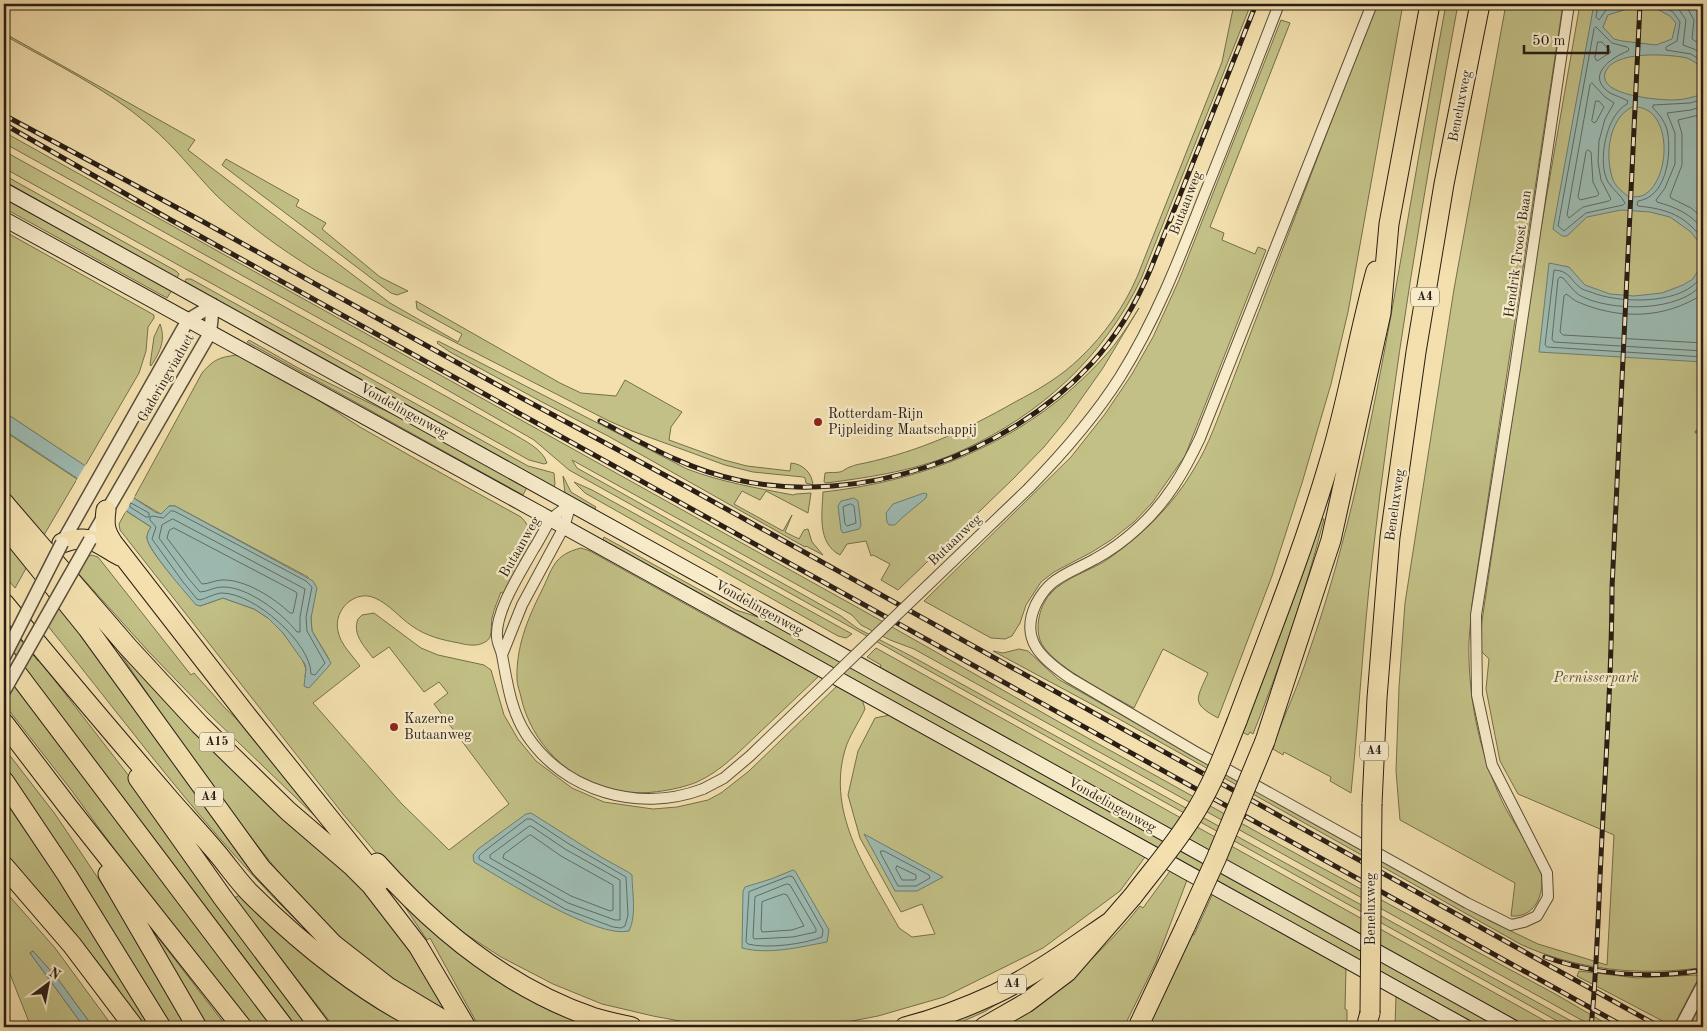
<svg xmlns="http://www.w3.org/2000/svg" width="1707" height="1031" viewBox="0 0 1707 1031" font-family="'Old Standard TT',serif">
<rect width="100%" height="100%" fill="#f3e0ae"/>
<filter id="stains"><feTurbulence type="fractalNoise" baseFrequency=".004" numOctaves="4"/><feColorMatrix values="0 0 0 0 .2 0 0 0 0 .09 0 0 0 0 .02 0 0 0 .5 -.17"/></filter>
<radialGradient id="worn" r=".72"><stop offset=".6" stop-color="#630" stop-opacity="0"/><stop offset="1" stop-color="#630" stop-opacity=".3"/></radialGradient>
<path fill="#c2c086" stroke="#756f4e" d="M1234,4H1251L1141,279C1103,358 1041,414 963,450C920,470 872,477 826,483L824,482L825,473C830,472 835,473 840,472C844,471 846,468 850,467C854,465 860,464 865,463C920,451 966,430 1015,402C1038,390 1062,376 1081,357C1104,335 1124,307 1137,277L1222,62Z
M1376,4H1403L1348,312L1331,384L1302,483L1272,576L1218,718C1190,703 1197,699 1208,673L1163,649L1134,708C1111,695 1048,664 1040,640C1035,625 1040,606 1050,594C1066,576 1092,571 1111,557C1144,533 1173,505 1194,469C1209,445 1218,417 1229,390Z
M1446,4H1458C1424,189 1393,375 1372,561C1363,638 1359,716 1351,793L1330,781L1331,777L1284,752L1283,755L1273,749L1274,746L1273,745C1285,714 1299,684 1309,652C1348,541 1371,425 1392,310C1410,208 1427,106 1446,4Z
M1506,4H1563L1472,604C1471,622 1468,640 1469,658C1470,707 1481,756 1502,801C1511,821 1540,858 1542,878C1543,898 1533,918 1511,916L1515,883L1400,820L1396,771L1399,687L1405,603L1454,289Z
M1580,4H1703V962L1699,968C1638,976 1578,970 1522,945L1119,719L993,651L1003,653L1019,649L1028,651L1058,679L1201,760L1490,921L1538,944L1607,965L1614,835L1518,794L1500,761L1486,689L1489,659L1480,650L1482,621L1536,257Z
M1281,20L1290,23L1210,227L1224,233L1222,240L1255,254L1258,247L1266,250L1185,456L1152,503L1134,522L1111,540L1092,552L1054,572L1041,582L1026,605L1020,623L1012,636L1005,639L991,638L924,601L1071,457L1105,414L1132,374L1153,337L1179,280Z
M4,33L195,140L188,150L390,303L458,342L462,334L417,309L416,301L560,383L581,393L616,396L625,380L682,412L671,427L669,440L724,460L747,466L790,471L791,463C803,464 812,473 813,485L806,483L805,478L803,477L753,472L725,465L632,431L609,421L388,308L315,270C279,248 245,223 215,194C193,171 174,146 149,125C106,88 53,63 4,35Z
M4,132L871,615L1059,722L1313,863L1557,995L1612,1027H1594L914,649L890,640L861,625L852,615L572,460L577,468L841,616L857,628L911,656L1582,1027H1568L569,470L534,440L430,380L4,143Z
M4,151L512,433C523,440 543,449 547,463L544,464L529,460L4,168Z
M226,159L299,200L296,206L326,223L322,229L380,277L408,291L397,295L391,293L222,165Z
M4,175L176,271L179,274L177,278L4,181Z
M4,197L172,290L167,298L4,208Z
M4,231L154,315V318L148,327L146,351L139,373L85,466L4,412Z
M186,279H191L528,466L554,473L555,484L554,487L186,282L185,281Z
M1139,308L1103,368L1067,419L1044,447L1013,479L898,590L881,580L890,564L873,555L871,556L866,541L847,544L840,555C817,543 822,514 823,492C931,480 1030,439 1104,357C1118,342 1129,324 1139,308Z
M160,324C166,340 160,352 151,366L150,365L154,337Z
M249,340L300,369L423,429L527,487L523,495L247,342Z
M438,341L687,469C721,482 757,488 793,495L796,494L811,493L808,513L766,491L760,500L742,491L734,504L783,531L792,515L785,532L799,539L804,530L808,529L812,542L823,555L806,546L805,547L608,436L542,402L450,352L437,343Z
M238,355L306,392L360,427L421,462L521,517C537,534 530,544 520,562C514,572 509,583 504,594L501,592C498,600 494,609 492,618C491,623 492,631 490,637C490,638 486,642 485,642C477,647 467,645 459,643C442,640 426,636 412,626C400,618 389,604 375,598C355,589 333,610 338,631C340,644 353,656 360,666L313,703L401,803L449,850L509,804L434,704L448,693L439,682L424,692L389,647L373,658C364,646 352,634 358,619L362,615L374,613L421,648L438,655L484,665L491,670L504,715L518,739L536,761L572,788L604,802L653,809L677,807L708,800L721,793L749,771L838,685L862,699L865,709C859,722 849,736 845,750C826,815 869,873 899,928L912,937L935,934L922,904L901,912L860,838L848,795L858,751L875,718L890,715L1145,857L1120,891L1043,948L944,997L878,1016L826,1026L712,1027L653,1016L602,1004L553,984L501,957L461,931L423,900L395,875L343,814L120,530L119,524L126,511L151,527C149,531 147,533 147,538C149,553 188,594 200,606L223,598L254,609L268,618L283,633L301,656L306,669L305,677L329,659L312,631L308,577L175,506H169L161,514L159,513L134,498L202,373C214,359 220,357 238,355Z
M4,431L77,479L44,535L4,487Z
M563,476L571,492L596,507L595,509L565,493Z
M574,482L592,490L852,634L846,638L838,636L585,493Z
M1320,518L1324,519C1305,593 1281,664 1253,734L1250,732L1248,735L1242,732Z
M4,533L29,563L15,588L4,575Z
M604,537L736,610L764,619L1500,1027H1481L603,540Z
M581,548L590,551L725,626L819,676C799,695 779,714 759,733C739,752 721,771 697,782C675,791 638,796 615,791C569,781 531,743 521,697C520,692 517,685 517,679C516,648 527,620 541,592C553,568 553,555 581,548Z
M92,555L98,557L191,675L194,673L225,708L246,728L320,821L210,715L148,651L78,573L86,557Z
M61,603L305,929C210,837 131,729 48,626Z
M4,619L38,661L39,660L129,776L314,1027H297L4,642Z
M102,627L275,804L390,916L451,1016C405,988 360,958 321,919C298,896 277,871 257,845C201,775 152,700 102,627Z
M876,648L1556,1027H1528L880,668L881,665L867,657Z
M4,672C98,787 183,909 273,1027H248L160,912L72,791L4,704Z
M4,748L55,814L120,911L186,1027H143L114,983L70,927L4,851Z
M1170,871L1187,880L1156,962L1124,1027H998C1016,1016 1034,1005 1051,993C1084,968 1114,939 1140,906L1143,908Z
M389,883L423,918L609,1027H479L430,938L427,940Z
M4,890L55,948L113,1027H93L57,978L33,951L30,953L84,1027H31L4,959Z
M1213,893L1346,967L1345,1009L1347,1010V1027H1148L1191,934L1194,935Z
M240,895L414,1027H334L234,898Z
M139,913L227,1027H202Z
M1579,971L1637,978L1696,975L1703,981V1027H1674L1577,976Z
M1020,990L984,1012L950,1027H921Z
M1396,995L1453,1027H1395Z"/>
<path fill="#9dbbb2" stroke="#6e7c73" fill-rule="evenodd" d="M1594,4H1703V68C1698,65 1693,60 1687,58C1669,54 1612,50 1605,73C1598,96 1660,100 1673,100C1684,100 1693,97 1703,94V362L1539,352L1549,263L1569,267L1585,285L1610,294L1634,296L1662,293L1683,285L1693,279L1700,267V244L1691,232L1670,217L1650,212L1621,210L1587,217L1567,236H1562L1553,229ZM1655,8L1670,16L1676,23L1672,39L1656,45L1622,41L1614,39L1603,27L1608,15L1627,9ZM1632,107C1673,104 1672,179 1644,195C1640,197 1633,197 1629,197C1622,192 1614,185 1612,177C1605,153 1609,119 1632,107Z
M4,412L155,512L161,514L169,506H175L313,581L317,588L311,618L312,631L331,663L328,667L309,688L306,687L304,686L306,669L305,664L283,633L268,618L254,609L223,598L200,606L196,605C186,593 148,550 147,538C147,533 149,530 151,527L4,430Z
M924,493L927,494L926,498L903,517L895,525H889L887,522L886,513L893,504Z
M854,498L858,501L861,525L859,529L843,533L841,530L838,506L841,501Z
M531,813L601,857L628,872L632,875C632,892 637,915 629,931C597,939 504,880 474,862L473,855L478,849L526,814Z
M864,834L943,877L917,891H895Z
M793,870L795,871L829,930L827,942C799,947 770,955 742,948L743,891L745,887L771,879Z
M33,951L57,978L93,1027H84L30,953Z"/>
<path fill="#f3e0ae" d="M86,464L135,496L125,513L76,481Z"/>
<g fill="none" stroke-linecap="round" stroke-linejoin="round">
<path stroke="#626c64" stroke-width="1" d="M1598,4L1596,17L1599,20L1606,10L1627,4
M1658,4L1673,12L1680,22L1677,41L1666,47V50L1691,54L1703,62
M1672,4L1678,8L1686,20L1683,45L1694,49L1703,55
M1685,4L1694,20L1692,39L1703,46
M1596,27L1612,43L1627,47L1629,49L1628,51C1610,58 1585,76 1610,93C1616,96 1623,98 1628,101L1627,104C1606,115 1597,162 1608,182C1613,190 1621,195 1625,203L1623,205L1586,213L1564,231L1558,226L1594,29Z
M1598,42H1602L1611,52L1597,61L1595,58Z
M1592,83L1605,97L1614,103L1605,119L1599,141L1598,162L1601,180L1611,199L1609,201L1583,207L1569,218L1567,215L1590,85Z
M1703,99L1690,103L1653,105V108C1660,115 1667,124 1668,135C1671,157 1666,197 1638,201L1637,204L1638,206C1668,209 1686,216 1703,240
M1596,101H1599L1604,107L1596,122L1594,123L1592,121Z
M1703,106L1691,110L1667,113L1675,133V164L1665,188L1656,200L1657,202C1675,207 1692,214 1703,230
M1703,114L1678,120L1682,134V165L1670,196L1671,198L1691,208L1703,218
M1588,150L1591,152L1593,182L1599,194L1597,196L1580,200L1578,197L1586,152Z
M1703,272C1701,275 1699,279 1697,282C1676,304 1623,303 1596,294C1592,292 1586,291 1582,289C1570,281 1571,271 1554,270L1545,345L1547,347L1703,357
M1703,283C1681,313 1609,312 1579,295C1573,291 1568,283 1563,278L1560,277L1558,279L1552,339L1554,342L1703,351
M1703,294C1665,319 1620,320 1578,302C1573,300 1570,296 1566,294L1564,296L1560,332L1563,335L1703,343
M131,503L149,513V517H146L130,507V505Z
M851,504L854,506L856,523L847,526L845,524L843,507Z
M171,511H174L306,581L312,587L306,617L307,631L325,663L315,675L311,674C311,643 254,593 222,593C216,593 207,598 200,600L197,599L183,582L152,539L156,527L150,520V517L153,516L163,518Z
M173,519L305,589L300,617V632H297C282,613 247,586 222,587C214,587 207,592 200,592L188,578L159,538L162,525Z
M174,528L296,592L297,594L293,613H290C274,598 245,579 222,580C215,580 209,584 202,584L167,538L169,531Z
M527,819H531L569,844L626,877L628,915L625,926L621,928L613,927L565,909L479,859V856L482,853Z
M531,826L565,849L620,880V920H615L568,903L490,858V855L528,827Z
M531,835L561,856L613,885V910L610,911L571,896L503,858L504,854L528,836Z
M881,851H884L929,875L930,878L916,886H898L881,854Z
M897,866L916,875V879L914,880H902L896,869Z
M790,876L793,877L823,930L822,937C805,944 766,949 748,944L746,942L749,892Z
M787,884L790,885L816,929V932L793,937L754,939L753,937L755,897Z
M784,894L787,895L804,926L792,930L762,932L761,929L762,902Z"/>
<path stroke="#6e7c73" stroke-width="3" d="M1696,432L1698,430L1703,433"/>
<defs>
<path id="minor" d="M1372,4L1200,438C1184,472 1166,503 1138,528C1125,540 1110,551 1095,559C1081,567 1064,573 1052,583C1045,589 1040,596 1036,604C1019,640 1042,659 1070,678L1194,751L1467,903L1511,925L1524,922L1537,916L1548,897L1547,873L1492,765L1477,695L1476,615L1515,368L1569,4
M1029,488C1062,454 1094,418 1120,377C1155,321 1179,260 1203,198C1229,134 1254,69 1279,4
M571,504C564,509 555,514 550,521C544,530 539,541 533,550C521,572 495,611 497,637C497,643 501,649 502,655C507,682 511,711 526,734C564,792 639,813 703,789
M502,655L522,605L564,527L571,504"/>
<path id="tertiary" d="M90,540L210,333L213,305
M62,543L188,320L213,305
M1681,1027L1703,985"/>
<path id="secondary" d="M4,190L1513,1027
M4,219L541,514L1466,1027"/>
<path id="motorway" d="M4,503L128,647L200,725L288,811L352,866L371,885L418,946L466,1027
M106,510C104,525 105,531 113,543L248,717L380,881
M4,525L88,629L261,868L333,944L388,987L455,1027
M62,543C90,533 96,543 120,556
M4,603C59,670 115,736 172,802C187,819 202,835 217,853C228,866 238,881 251,894C301,944 367,997 432,1027
M4,656L284,1027
M1237,721C1270,633 1305,546 1331,456C1349,395 1359,332 1376,271
M4,723L69,808L242,1027
M1265,741L1331,540L1381,313L1389,224L1430,4
M138,778L223,898L320,1027
M4,781L67,875L161,1027
M1372,804L1377,698L1390,537L1416,352L1444,184L1480,4
M377,863C435,928 508,988 592,1017C605,1021 619,1024 632,1027
M4,866L72,945L134,1027
M108,874L197,1027
M905,1027C935,1019 967,1007 995,994C1036,974 1073,947 1110,922
M984,1027L1026,1003L1067,972L1133,896
M1138,1027L1186,925
M1366,1027L1370,1013"/>
</defs>
<use href="#minor" stroke="#5b4e3b" stroke-width="12"/>
<use href="#tertiary" stroke="#5b4e3b" stroke-width="15"/>
<use href="#secondary" stroke="#281e15" stroke-width="16"/>
<use href="#motorway" stroke="#281e15" stroke-width="21"/>
<use href="#minor" stroke="#f7ebca" stroke-width="10"/>
<use href="#tertiary" stroke="#f7ebca" stroke-width="12"/>
<use href="#secondary" stroke="#f7ebca" stroke-width="14"/>
<use href="#motorway" stroke="#f3e0ae" stroke-width="19"/>
<defs>
<path id="rail" d="M4,115L200,220L494,383L685,486L1660,1027
M4,124L171,220L1625,1027
M600,421C644,444 689,470 738,480C859,507 1008,455 1091,364C1117,336 1136,304 1151,268L1256,4
M1545,957C1596,975 1650,979 1703,970
M1591,1027C1597,971 1598,914 1601,857C1605,768 1612,678 1612,588L1640,4"/>
</defs>
<use href="#rail" stroke="#281e15" stroke-width="5"/>
<use href="#rail" stroke="#f7ebca" stroke-width="3" stroke-dasharray="9" stroke-linecap="butt"/>
<defs>
<path id="minor-bridge" d="M703,789L724,778L750,756L1029,488"/>
<path id="tertiary-bridge" d="M4,657L62,543
M4,691L90,540"/>
<path id="motorway-bridge" d="M1133,896C1155,867 1179,840 1197,809C1214,781 1225,751 1237,721
M1186,925L1216,859L1265,741
M1370,1013L1372,804"/>
</defs>
<use href="#minor-bridge" stroke="#5b4e3b" stroke-width="12" stroke-linecap="butt"/>
<use href="#tertiary-bridge" stroke="#5b4e3b" stroke-width="15" stroke-linecap="butt"/>
<use href="#motorway-bridge" stroke="#281e15" stroke-width="21" stroke-linecap="butt"/>
<use href="#minor-bridge" stroke="#f7ebca" stroke-width="10"/>
<use href="#tertiary-bridge" stroke="#f7ebca" stroke-width="12"/>
<use href="#motorway-bridge" stroke="#f3e0ae" stroke-width="19"/>
</g>
<g fill="#8f2418" stroke="#f7ebca" stroke-width="2">
<circle cx="818" cy="422" r="5"/>
<circle cx="394" cy="727" r="5"/>
</g>
<g text-anchor="middle" dominant-baseline="central" stroke-width="4.5" stroke-linejoin="round" paint-order="stroke">
<g fill="#f7ebca" stroke="#665c4b" stroke-width="1">
<rect x="1411" y="287.5" width="28" height="19" rx="4"/>
<rect x="199.5" y="732.5" width="35" height="19" rx="4"/>
<rect x="1360" y="741.5" width="28" height="19" rx="4"/>
<rect x="195" y="787.5" width="28" height="19" rx="4"/>
<rect x="998" y="974.5" width="28" height="19" rx="4"/>
</g>
<g font-size="12" font-weight="bold" fill="#281e15">
<text x="1425" y="297">A4</text>
<text x="217" y="742">A15</text>
<text x="1374" y="751">A4</text>
<text x="209" y="797">A4</text>
<text x="1012" y="984">A4</text>
</g>
<g font-size="14" fill="#281e15" stroke="#f7ebca">
<text transform="translate(1460 106) rotate(-79)">Beneluxweg</text>
<text transform="translate(1186 203) rotate(-69)">Butaanweg</text>
<text transform="translate(1518 254) rotate(-82)">Hendrik Troost Baan</text>
<text transform="translate(166 378) rotate(-60)">Gaderingviaduct</text>
<text transform="translate(404 411) rotate(29)">Vondelingenweg</text>
<text transform="translate(1395 505) rotate(-82)">Beneluxweg</text>
<text transform="translate(955 540) rotate(-44)">Butaanweg</text>
<text transform="translate(520 547) rotate(-60)">Butaanweg</text>
<text transform="translate(759 608) rotate(29)">Vondelingenweg</text>
<text transform="translate(1112 805) rotate(29)">Vondelingenweg</text>
<text transform="translate(1371 909) rotate(-90)">Beneluxweg</text>
</g>
<g font-size="14" fill="#281e15" stroke="#f7ebca" text-anchor="start">
<text x="828" y="414">Rotterdam-Rijn<tspan x="828" dy="16">Pijpleiding Maatschappij</tspan></text>
<text x="404" y="719">Kazerne<tspan x="404" dy="16">Butaanweg</tspan></text>
</g>
<g font-size="14" font-style="italic" fill="#564f37" stroke="#f7ebca">
<text x="1596" y="678">Pernisserpark</text>
</g>
</g>
<rect width="1707" height="1031" fill="none" stroke="#f3e0ae" stroke-width="20"/>
<rect x="5" y="5" width="1697" height="1021" fill="none" stroke="#281e15" stroke-width="2.5"/>
<rect x="10" y="10" width="1687" height="1011" fill="none" stroke="#281e15"/>
<g transform="translate(48 984) rotate(32)" stroke="#f7ebca" stroke-width="4" paint-order="stroke">
<path d="M0-4L9 19L0 12L-9 19Z" fill="#281e15"/>
<text y="-8" font-size="14" font-weight="bold" text-anchor="middle" fill="#281e15">N</text>
</g>
<path d="M1524 45v8h84v-8" fill="none" stroke="#281e15" stroke-width="2.5"/>
<text x="1532" y="45" font-size="15" fill="#281e15" stroke="#f7ebca" stroke-width="4" paint-order="stroke">50 m</text>
<rect width="100%" height="100%" filter="url(#stains)"/>
<rect width="100%" height="100%" fill="url(#worn)"/>
</svg>
